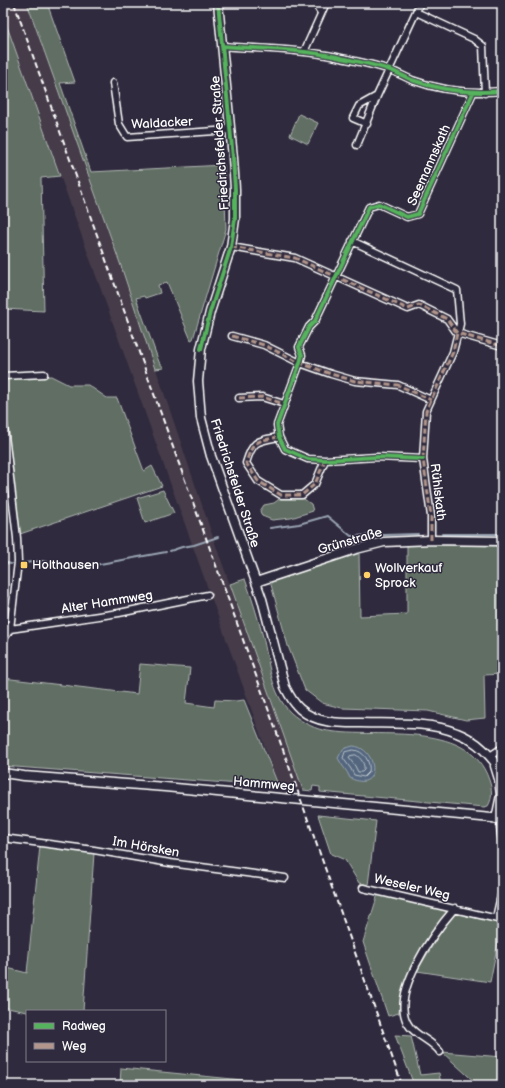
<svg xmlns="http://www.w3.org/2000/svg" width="505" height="1088" viewBox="0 0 505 1088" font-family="'Balsamiq Sans',sans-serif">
<rect width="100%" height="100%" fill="#2f2a3d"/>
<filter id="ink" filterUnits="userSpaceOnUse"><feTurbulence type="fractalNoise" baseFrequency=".025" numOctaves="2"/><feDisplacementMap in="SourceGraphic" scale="8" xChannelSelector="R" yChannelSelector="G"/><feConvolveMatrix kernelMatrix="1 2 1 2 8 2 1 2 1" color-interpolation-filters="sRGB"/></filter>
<g filter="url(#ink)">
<path fill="#443a49" d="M3,3H27L121,266L213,537L303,790L279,787L10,36L3,15Z"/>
<path fill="#606e64" stroke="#b0b6b2" d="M27,3H47L75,82L60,83L91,172L224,165L226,229L193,339L191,340L167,282L158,285L160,293L145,298L144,296L136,298L159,362L164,368L155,369L121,266Z
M3,15L60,176L41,178L44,311L3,309Z
M299,114L318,123L308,144L290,135Z
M51,376L69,385H88L107,398H117L144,471L152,466L162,486L20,534L6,413L3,399V379Z
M163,490L174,513L145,523L137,498Z
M282,497H301L311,504L313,511L291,518L272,520L262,516L260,511L264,505L274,503Z
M407,544L502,546V674L484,675L485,718L466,720L428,711L342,708L322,703L305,690L288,646L270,581L359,552L360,616L407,614Z
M245,579C252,598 258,618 263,637C269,662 271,694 291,713C299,720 312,728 323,730C371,741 468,716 489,780C492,788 493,798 488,806L484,807L320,792V787L313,786L312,791L303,790L230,584Z
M140,664L190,668L186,703L214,707L215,700L236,701L244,700L279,787L3,766V678L137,694Z
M318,815L376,821L368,885L359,883L345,860L331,854Z
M40,846L94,853L83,1011L27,1012L3,1007V967L27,973Z
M378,894L449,910C427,942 400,973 399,1013L388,1016L363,942Z
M457,912L502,922L490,982L417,971L442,930Z
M395,1035L411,1036L420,1075L439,1073L441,1085H414Z
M442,1052L502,1057V1085H478Z
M121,1068L263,1082V1085H120Z"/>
<path fill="#53667e" stroke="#98a3b2" d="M353,746C379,748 381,794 350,778C347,770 341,765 338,758L343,749Z"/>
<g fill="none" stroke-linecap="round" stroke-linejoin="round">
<path stroke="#bac2cb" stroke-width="1" d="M354,750C364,751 371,762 369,772L364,777L354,775L351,769L343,758L345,752Z
M356,755C361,758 365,764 364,770L362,772H358L355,766L349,758L350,756Z"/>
<path stroke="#98a3b2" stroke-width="2" d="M270,528L299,524L327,516L351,536L418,534
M442,534H502
M170,551L182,547L194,545L218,537
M3,562L11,564
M24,563L42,561L67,566H89L166,552"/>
<defs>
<path id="street" d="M315,3L321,13
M416,12L474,39L483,46L485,93
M222,46C260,49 300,49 337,57C354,61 373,64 390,70C398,73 405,77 412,80C442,91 471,94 502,91
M304,52L326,3
M113,83L119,124L127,137L230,130
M367,124L353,118L359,106L377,96
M357,145L377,96L420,3
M352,241L457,290L460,324L453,352L426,411L423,459L431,516V540
M231,247L295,258L408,309L419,305L447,319L457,333L502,346
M232,336L264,345L300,363L331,374L355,381L398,385L431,400
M3,376L44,374
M239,398L262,397L284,404
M3,418L17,538L18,562L10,629L3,641
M279,437C257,441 253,440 246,463L258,481L281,495H302L315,484L325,460
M423,459L377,457L325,460L308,459L285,449L279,437L277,425L300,363L302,355L299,347L309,327L315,321L369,207L379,204L407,217L418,214L473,93
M10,629L119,613L208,595
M490,756L502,748
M502,819L500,828L502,843
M3,838L94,850L170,863L285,878
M363,888L502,920
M496,918L502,891
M440,1052C432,1041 418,1037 410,1027C386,997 435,931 455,908"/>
<path id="secondary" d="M218,3L233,158L235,189V219L231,247L210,312L201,349L198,381L201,418L211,456L262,599L285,687C289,695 293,703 300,709C317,724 341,723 361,723C392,724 429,721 457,733C478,741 490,755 502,772
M256,582L356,549L384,542L431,540L502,541
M495,766L499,779L501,795L496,819
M3,773L24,776L165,787L502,819"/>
</defs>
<use href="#street" stroke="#fff" stroke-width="9"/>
<use href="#secondary" stroke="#fff" stroke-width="11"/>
<use href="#street" stroke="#2f2a3d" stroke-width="6"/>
<use href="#secondary" stroke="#2f2a3d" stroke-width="8"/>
<path stroke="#fff" stroke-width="2" stroke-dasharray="6 3" stroke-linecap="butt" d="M14,3L174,450L286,758L402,1085"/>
<path stroke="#b2968c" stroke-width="3" stroke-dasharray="6 3" stroke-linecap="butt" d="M231,247L295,258L408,309L419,305L447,319L457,333L502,346
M232,336L264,345L300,363L331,374L355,381L398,385L431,400
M239,398L262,397L284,404
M279,437C257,441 253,440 246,463L258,481L281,495H302L315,484L325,460
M431,540V516L423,459L426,411L453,352L457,333"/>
<defs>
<path id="cycleway" d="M222,46C260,49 300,49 337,57C354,61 373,64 390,70C398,73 405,77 412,80C442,91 471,94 502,91
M201,349L210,312L231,247L235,219V189L233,158L218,3
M423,459L377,457L325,460L308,459L285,449L279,437L277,425L300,363L302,355L299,347L309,327L315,321L369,207L379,204L407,217L418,214L473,93"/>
</defs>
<use href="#cycleway" stroke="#2f2a3d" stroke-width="6"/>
<use href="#cycleway" stroke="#56b35d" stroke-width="4"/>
</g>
</g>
<g fill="#ffd166" stroke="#2f2a3d" stroke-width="1.5">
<rect x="20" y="561" width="8" height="8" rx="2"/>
<circle cx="367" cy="575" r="4"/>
</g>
<g text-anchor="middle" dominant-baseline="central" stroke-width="3" stroke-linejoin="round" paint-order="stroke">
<g font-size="13" fill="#fff" stroke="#2f2a3d">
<text transform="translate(162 123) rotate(-3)">Waldacker</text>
<text transform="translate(220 143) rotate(-94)">Friedrichsfelder Straße</text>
<text transform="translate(429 165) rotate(-66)">Seemannskath</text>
<text transform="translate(235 483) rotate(72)">Friedrichsfelder Straße</text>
<text transform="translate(438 492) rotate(83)">Rühlskath</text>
<text transform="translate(350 541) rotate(-16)">Grünstraße</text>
<text transform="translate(107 602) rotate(-9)">Alter Hammweg</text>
<text transform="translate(264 784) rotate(5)">Hammweg</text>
<text transform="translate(146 847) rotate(10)">Im Hörsken</text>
<text transform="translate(412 887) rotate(13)">Weseler Weg</text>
</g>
<g font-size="13" fill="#fff" stroke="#2f2a3d" text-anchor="start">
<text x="32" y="565">Holthausen</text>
<text x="375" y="568">Wollverkauf<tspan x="375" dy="15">Sprock</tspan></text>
</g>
</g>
<rect width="505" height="1088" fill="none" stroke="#2f2a3d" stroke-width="16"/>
<rect x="8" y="8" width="489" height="1072" fill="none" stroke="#fff" stroke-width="1.5" filter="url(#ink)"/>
<rect x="26" y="1010" width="140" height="52" fill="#2f2a3d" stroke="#827f8b"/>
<rect x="34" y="1023" width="20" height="6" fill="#56b35d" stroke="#827f8b"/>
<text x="62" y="1030" font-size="12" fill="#ffffff">Radweg</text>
<rect x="34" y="1043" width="20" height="6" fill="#b2968c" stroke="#827f8b"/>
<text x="62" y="1050" font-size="12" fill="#ffffff">Weg</text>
</svg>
